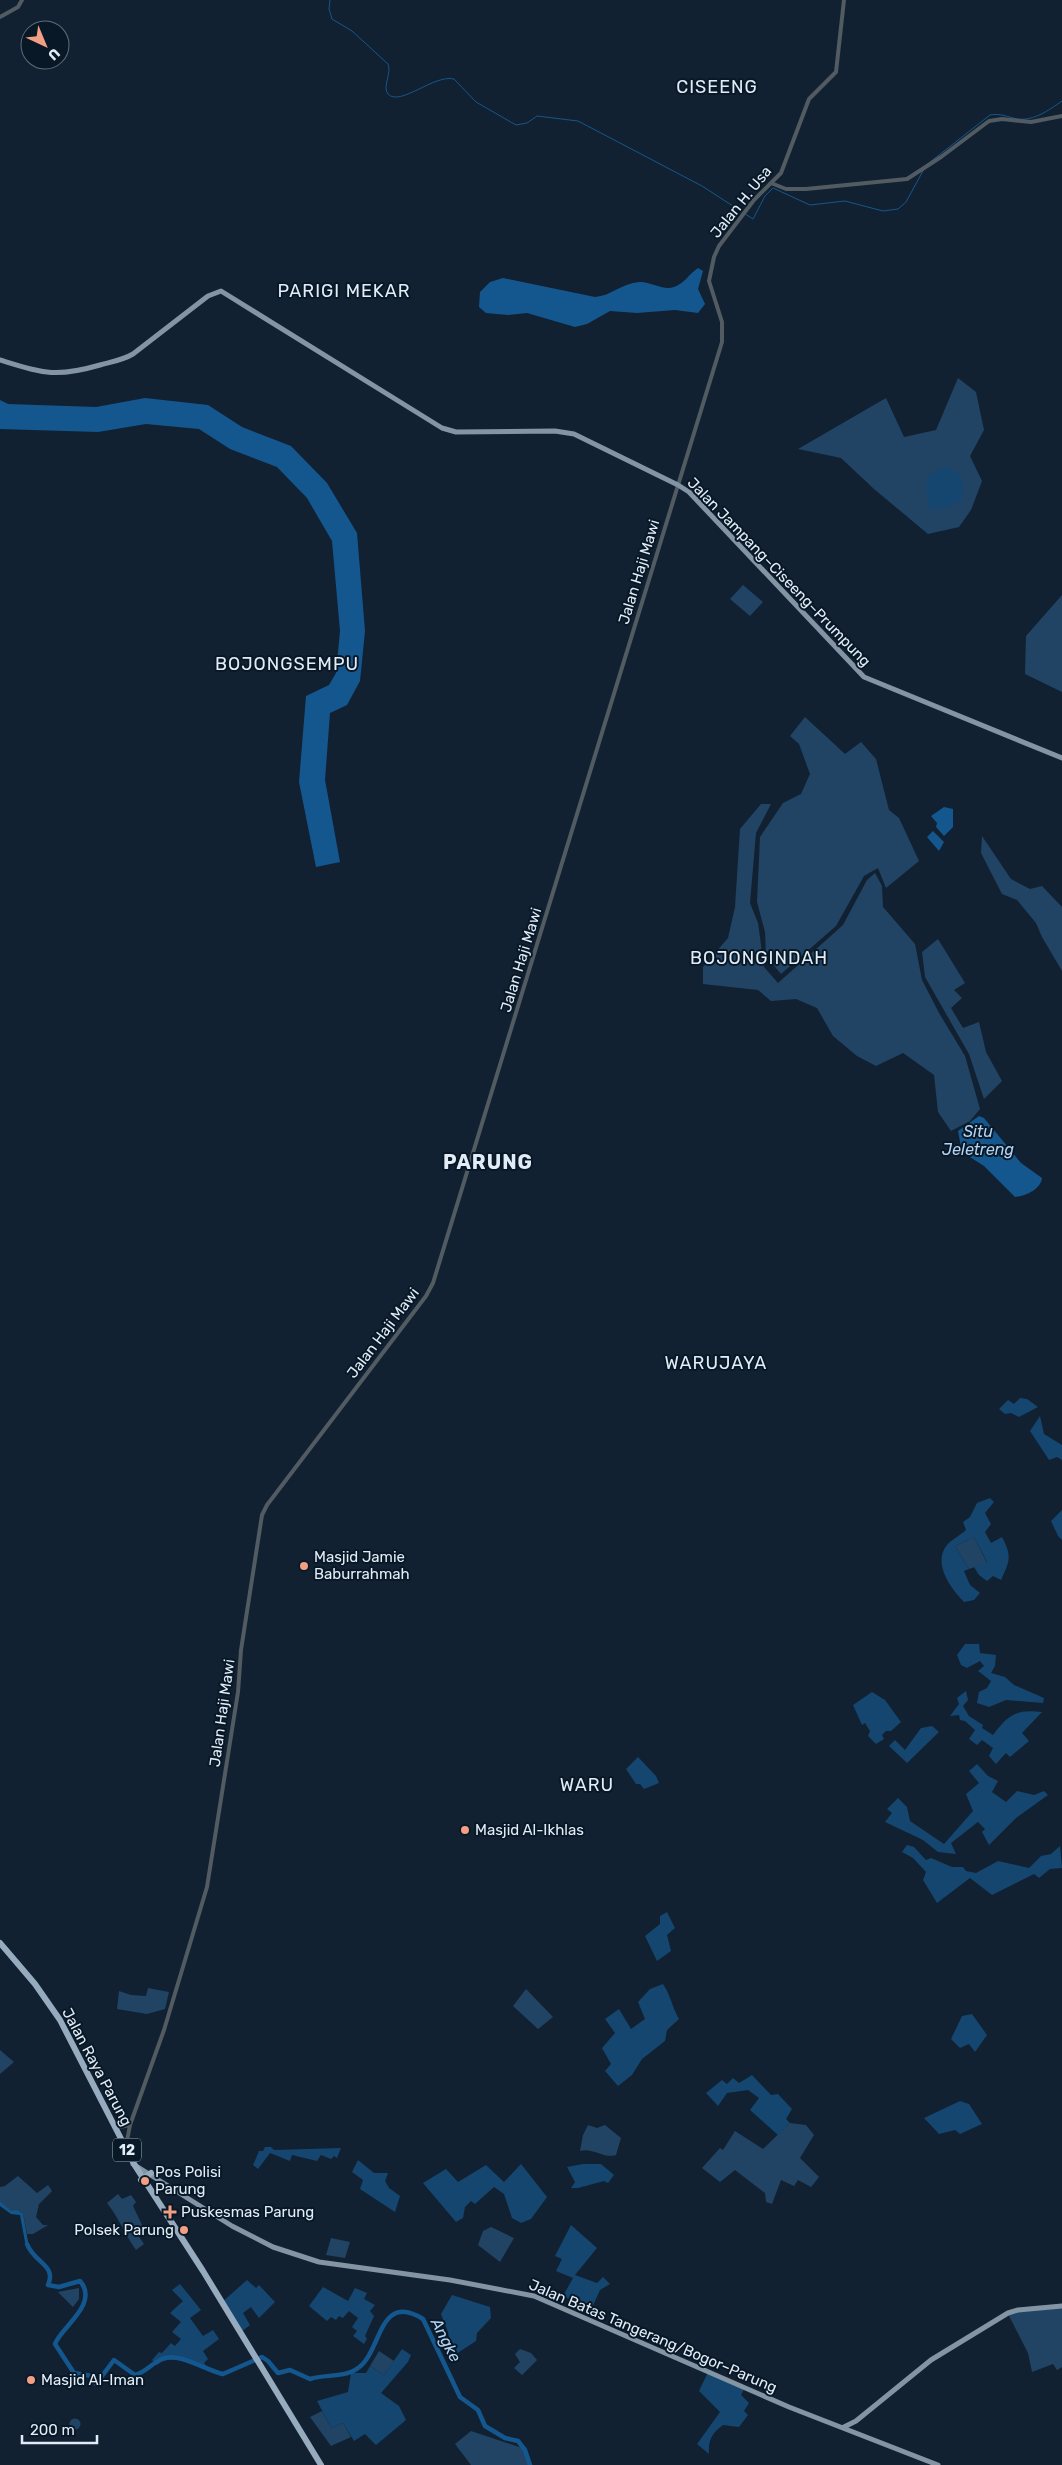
<svg xmlns="http://www.w3.org/2000/svg" width="1062" height="2465" viewBox="0 0 1062 2465" font-family="Rubik,sans-serif">
<rect width="100%" height="100%" fill="#112131"/>
<path fill="#214465" d="M958,378L976,392L984,430L970,456L982,481L971,510L959,527L928,534L874,489L841,458L798,449L886,398L904,437L936,430Z
M743,585L763,602L750,616L730,599Z
M1062,595V692L1025,674L1026,636Z
M805,717L845,754L861,742L876,759L889,810L899,818L919,861L886,888L878,868L864,876L836,926L781,974L766,956L765,932L757,902L760,837L783,803L801,794L810,774L799,744L790,736Z
M761,804H771L756,833L750,903L758,923L764,967L778,983L843,925L867,880L875,873L882,886L883,907L915,944L922,980L939,1013L965,1056L980,1109L970,1121L951,1131L938,1112L934,1075L903,1053L876,1066L857,1056L833,1036L817,1008L796,999L771,1001L758,990L703,984V967L728,938L735,907L740,829Z
M982,836L1011,879L1030,889L1042,886L1062,907V971L1042,937L1036,923L1017,900L1002,894L981,853Z
M938,939L965,983L954,990L962,998L951,1008L963,1028L979,1022L986,1052L1002,1081L984,1099L969,1054L925,977L922,952Z
M974,1537L987,1563L969,1569L955,1546Z
M148,1988L169,1992L165,2009L147,2014L117,2009L119,1991L131,1995L146,1996Z
M526,1989L553,2017L538,2029L513,2006Z
M0,2050L14,2062L0,2074Z
M790,2123L806,2125L814,2135L800,2158L819,2177L811,2187L798,2180L794,2186L781,2180L772,2204L766,2202L765,2193L735,2170L720,2182L702,2168L720,2148L723,2150L735,2131L763,2149Z
M588,2125L597,2128L605,2125L621,2138L616,2155C603,2159 593,2147 580,2151L583,2135Z
M18,2176L37,2193L48,2185L52,2191L39,2204L36,2217L43,2225H48L33,2234H27L23,2214L18,2210L11,2212L0,2201V2187L5,2186Z
M118,2194L122,2199L131,2195L136,2202L133,2206L144,2229L137,2234L144,2244L136,2250C125,2235 119,2218 107,2203Z
M491,2227L514,2238L500,2262L478,2245L483,2231Z
M331,2238L350,2242L345,2258L326,2255Z
M79,2288V2299L73,2307L58,2292Z
M1062,2305V2367L1057,2370L1053,2364L1032,2372L1028,2353L1007,2312Z
M520,2349L531,2353L537,2360L522,2375L514,2368L520,2362L515,2354Z
M379,2351L394,2361L384,2375L370,2366Z
M322,2411L331,2428L343,2423L351,2437L331,2446L310,2417Z
M69.5 2424a5.5 5.5 0 1 1 11 0a5.5 5.5 0 1 1-11 0Z
M471,2431L525,2449L530,2465H471L455,2444Z"/>
<path fill="#15466f" d="M945,466L959,473L964,491L961,500L947,508L930,510L927,496V477Z
M1020,1398L1027,1399L1038,1407L1019,1417L1011,1413L1005,1414L999,1409L1008,1400L1014,1404Z
M1040,1416L1044,1434L1062,1445V1460L1057,1457L1049,1460L1030,1431Z
M990,1498L994,1502L985,1513L991,1524L985,1532L991,1543L1002,1537C1012,1556 1010,1561 1001,1580L993,1576L987,1581L979,1575L974,1567L987,1562L974,1537L955,1546L969,1569L964,1571L970,1585L980,1593L974,1600L964,1602C951,1589 932,1563 947,1545C952,1539 961,1535 966,1530L963,1522L970,1517L977,1503Z
M1062,1510V1540L1058,1536L1051,1521Z
M965,1644H979L980,1653L996,1655L995,1666L991,1673L1005,1677L1014,1685L1044,1698L1043,1703L1006,1700L989,1707L977,1703L979,1692L987,1688L991,1681L978,1671L984,1666L980,1661L967,1668L961,1665L957,1655Z
M966,1691L968,1700L963,1706L969,1716L983,1725L982,1728L993,1735C1008,1715 1016,1709 1042,1712L1022,1733L1029,1741L1010,1757L1006,1753L996,1764L989,1756L993,1748L982,1740L977,1745L969,1739L975,1730L965,1721L960,1720L959,1715L950,1716L959,1704L957,1698Z
M872,1692L885,1700L901,1722L891,1731H886L882,1735L884,1739L876,1744L868,1736L870,1731L865,1723L862,1725L853,1705Z
M932,1726L939,1732L907,1763L889,1746L895,1740L905,1750L921,1728Z
M638,1757L656,1776L659,1783L644,1789L640,1784H636L626,1769Z
M977,1764L988,1776L998,1781L992,1792L1006,1802L1017,1791L1034,1795L1044,1791L1048,1795L1016,1818L989,1845L982,1832L985,1829L978,1822L951,1843L956,1854L938,1852L923,1840L885,1822L892,1813L887,1809L898,1798L907,1807L910,1821L944,1844L973,1811L966,1794L979,1783L969,1771Z
M907,1845L914,1847L926,1860L931,1858L952,1867H963L966,1871L976,1873L998,1861L1029,1868L1041,1856L1051,1854L1060,1846L1062,1868L1050,1869L1039,1878L1034,1874L992,1895L970,1878L937,1903L923,1880L926,1872L913,1858L902,1852Z
M667,1912L675,1928L667,1935L671,1951L657,1961L645,1936L660,1924V1916Z
M663,1984C671,1996 672,2007 679,2019L667,2030L665,2041L642,2059L632,2075L618,2086L605,2071L611,2064L602,2048L615,2033L605,2019L619,2009L631,2029L645,2019L638,2002L650,1989Z
M972,2014L987,2035L975,2052L969,2044L960,2048L951,2039L962,2016Z
M752,2075L771,2095L778,2094L792,2109L786,2119L790,2123L778,2135L750,2110L759,2098L748,2090L727,2093L718,2106L706,2093L722,2080L727,2084L733,2078L739,2083Z
M960,2101L969,2104L982,2124L960,2134L955,2130L939,2134L924,2118Z
M265,2147H271L274,2150L341,2148L337,2158L334,2156L331,2159L321,2155L317,2161L292,2155L290,2161L270,2153L258,2169L253,2165L259,2151H263Z
M358,2160L374,2173H388L385,2181L389,2188L400,2196L395,2212L360,2189L363,2180L352,2172Z
M521,2164L547,2197L531,2219L521,2223L512,2218L504,2194L494,2187L475,2204L471,2201L465,2207L463,2218L456,2222L423,2183L446,2169L458,2182L486,2165L504,2182Z
M583,2164H601L614,2175L608,2183L604,2181L578,2188H571L575,2182L567,2167Z
M571,2225L597,2248L575,2275L597,2283L603,2277L610,2284L600,2290L591,2310L563,2296L573,2278L556,2271L562,2259L555,2256Z
M247,2280L256,2288L259,2285L275,2302L259,2318L251,2307L243,2313L250,2325L240,2333L221,2303Z
M180,2284L201,2310L190,2318L203,2336L213,2330L219,2339L203,2351L208,2359L204,2363L207,2367L206,2370C190,2365 171,2353 157,2365L152,2360L159,2352L162,2353L171,2343L175,2346L181,2339L172,2332L181,2322L170,2313L183,2301L172,2290Z
M323,2287L348,2301L355,2288L367,2293L364,2299L375,2305L370,2311L374,2316L365,2336L367,2339L364,2344L353,2336L357,2331L352,2327L358,2318L349,2311L343,2318L339,2316L336,2320L331,2317L327,2321L309,2306Z
M452,2295L490,2307L491,2318L477,2333L476,2341L453,2356L448,2332L441,2314Z
M402,2349L411,2355L408,2362L381,2393L399,2406L406,2420L376,2445L365,2434L354,2441L343,2423L331,2428L317,2401L348,2392L351,2373H366L370,2366L384,2375Z
M709,2370L745,2387L741,2395L749,2403L744,2411L748,2415L739,2427L723,2425C712,2433 708,2440 709,2454L697,2444L720,2412L699,2391Z"/>
<path fill="#14578e" d="M698,268L703,271L698,289L705,304L698,313L675,310L637,313L610,311L587,324L575,327L527,313L508,315L486,313L479,307L480,292L490,282L503,278L595,297C611,296 622,283 639,282C650,281 663,291 674,287C684,284 689,274 698,268Z
M145,398L208,405L242,427L291,446L327,483L357,533L365,631L360,681L347,705L330,713L325,780L340,862L316,867L299,782L306,696L329,685L336,673L340,631L332,541L307,498L277,467L230,449L199,429L146,424L98,432L0,429V400L8,404L96,407Z
M944,807L953,809V827L944,836L936,827L937,823L931,816Z
M933,831L944,842L939,851L927,837Z
M979,1116L984,1118L1021,1163L1042,1178C1041,1189 1026,1196 1015,1197L984,1166L962,1152L958,1131Z
M0,2201L11,2211L18,2210L23,2214L29,2247L25,2242L20,2215L11,2214L0,2206Z"/>
<g fill="none" stroke-linecap="round" stroke-linejoin="round">
<path stroke="#14578e" stroke-width="1" d="M330,0L329,9L332,19L352,31L388,64C392,73 382,87 388,94C400,107 434,74 454,79L476,102L516,125L527,123L537,116L578,121L702,186L753,219L765,196L773,188L810,205L845,201L883,211L898,209L906,202L924,169
M925,166L990,115C1001,113 1007,117 1018,119C1034,121 1049,110 1062,101"/>
<path stroke="#14578e" stroke-width="4.5" d="M27,2244C34,2263 57,2265 48,2285L59,2287L80,2281C100,2304 60,2328 55,2344L74,2373L92,2376L96,2384L114,2360L135,2375C146,2372 152,2363 162,2359C178,2351 207,2371 223,2374L262,2357L268,2361L278,2373L290,2370L310,2379C325,2374 345,2378 358,2368C382,2352 378,2291 423,2319L460,2397L478,2410L485,2426L505,2438L518,2441L525,2450L530,2465"/>
<path stroke="#525a62" stroke-width="4" d="M0,17L18,7L22,0
M771,183L786,189H806L907,179L941,157L989,121L1002,119L1031,122L1062,116
M115,2128L130,2125
M126,2146L130,2125L164,2030L207,1887L238,1692L241,1650L262,1515L267,1505L426,1296L433,1283L722,342V322L709,281L714,257L719,246L754,200L781,173L809,99L836,72L844,0"/>
<path stroke="#8394a5" stroke-width="5" d="M0,360C43,373 55,378 100,365C111,362 123,360 133,354L208,296L221,291L442,428L456,432L555,431L574,434L678,485L689,492L864,677L1062,758
M133,2164L232,2226L273,2247L319,2262L450,2280L534,2296L789,2407L938,2465
M844,2427L856,2421L931,2360L1008,2313L1018,2310L1062,2306"/>
<path stroke="#97abbf" stroke-width="6" d="M0,1943L35,1984L60,2020L134,2164L203,2271L321,2465
M141,2180L151,2173"/>
</g>
<g fill="#f39f84" stroke="#081827" stroke-width="2">
<circle cx="304" cy="1566" r="5"/>
<circle cx="465" cy="1830" r="5"/>
<circle cx="145" cy="2181" r="5"/>
<path d="M167.5 2204.5h5v5h5v5h-5v5h-5v-5h-5v-5h5z"/>
<circle cx="184" cy="2230" r="5"/>
<circle cx="31" cy="2380" r="5"/>
</g>
<g text-anchor="middle" dominant-baseline="central" stroke-width="4" stroke-linejoin="round" paint-order="stroke">
<rect fill="#081827" stroke="#a1acb9" stroke-width="1" x="113" y="2138.5" width="28" height="23" rx="4"/>
<g font-size="14" font-weight="bold" fill="#e2ecf7">
<text x="127" y="2150">12</text>
</g>
<g font-size="15" fill="#e2ecf7" stroke="#081827">
<text transform="translate(741 202) rotate(-51)">Jalan H. Usa</text>
<text transform="translate(639 572) rotate(-73)">Jalan Haji Mawi</text>
<text transform="translate(779 572) rotate(46)">Jalan Jampang–Ciseeng–Prumpung</text>
<text transform="translate(521 960) rotate(-73)">Jalan Haji Mawi</text>
<text transform="translate(383 1333) rotate(-53)">Jalan Haji Mawi</text>
<text transform="translate(222 1713) rotate(-82)">Jalan Haji Mawi</text>
<text transform="translate(97 2067) rotate(62)">Jalan Raya Parung</text>
<text transform="translate(653 2336) rotate(23)">Jalan Batas Tangerang/Bogor–Parung</text>
</g>
<g font-size="15" fill="#e2ecf7" stroke="#081827" text-anchor="start">
<text x="314" y="1557">Masjid Jamie<tspan x="314" dy="17">Baburrahmah</tspan></text>
<text x="475" y="1830">Masjid Al-Ikhlas</text>
<text x="155" y="2172">Pos Polisi<tspan x="155" dy="17">Parung</tspan></text>
<text x="181" y="2212">Puskesmas Parung</text>
<text x="174" y="2230" text-anchor="end">Polsek Parung</text>
<text x="41" y="2380">Masjid Al-Iman</text>
</g>
<g font-size="16" font-style="italic" fill="#b3d3f3" stroke="#081827">
<text x="978" y="1131">Situ<tspan x="978" dy="18">Jeletreng</tspan></text>
<text transform="translate(446 2340) rotate(63)">Angke</text>
</g>
<g font-size="18" letter-spacing="1" fill="#e2ecf7" stroke="#081827">
<text x="717" y="87">CISEENG</text>
<text x="344" y="291">PARIGI MEKAR</text>
<text x="287" y="664">BOJONGSEMPU</text>
<text x="759" y="958">BOJONGINDAH</text>
<text x="716" y="1363">WARUJAYA</text>
<text x="587" y="1785">WARU</text>
</g>
<g font-size="20" font-weight="bold" letter-spacing="1" fill="#e2ecf7" stroke="#081827">
<text x="488" y="1162">PARUNG</text>
</g>
</g>
<g transform="translate(45 45) rotate(136)"><circle r="24" fill="#081827" stroke="#5f6d7a"/>
<path d="M0-4L9 19L0 12L-9 19Z" fill="#f39f84"/>
<text y="-8" font-size="14" font-weight="bold" text-anchor="middle" fill="#e2ecf7">U</text>
</g>
<path d="M22 2435v8h75v-8" fill="none" stroke="#e2ecf7" stroke-width="2.5"/>
<text x="30" y="2435" font-size="15" fill="#e2ecf7" stroke="#081827" stroke-width="4" paint-order="stroke">200 m</text>
</svg>
